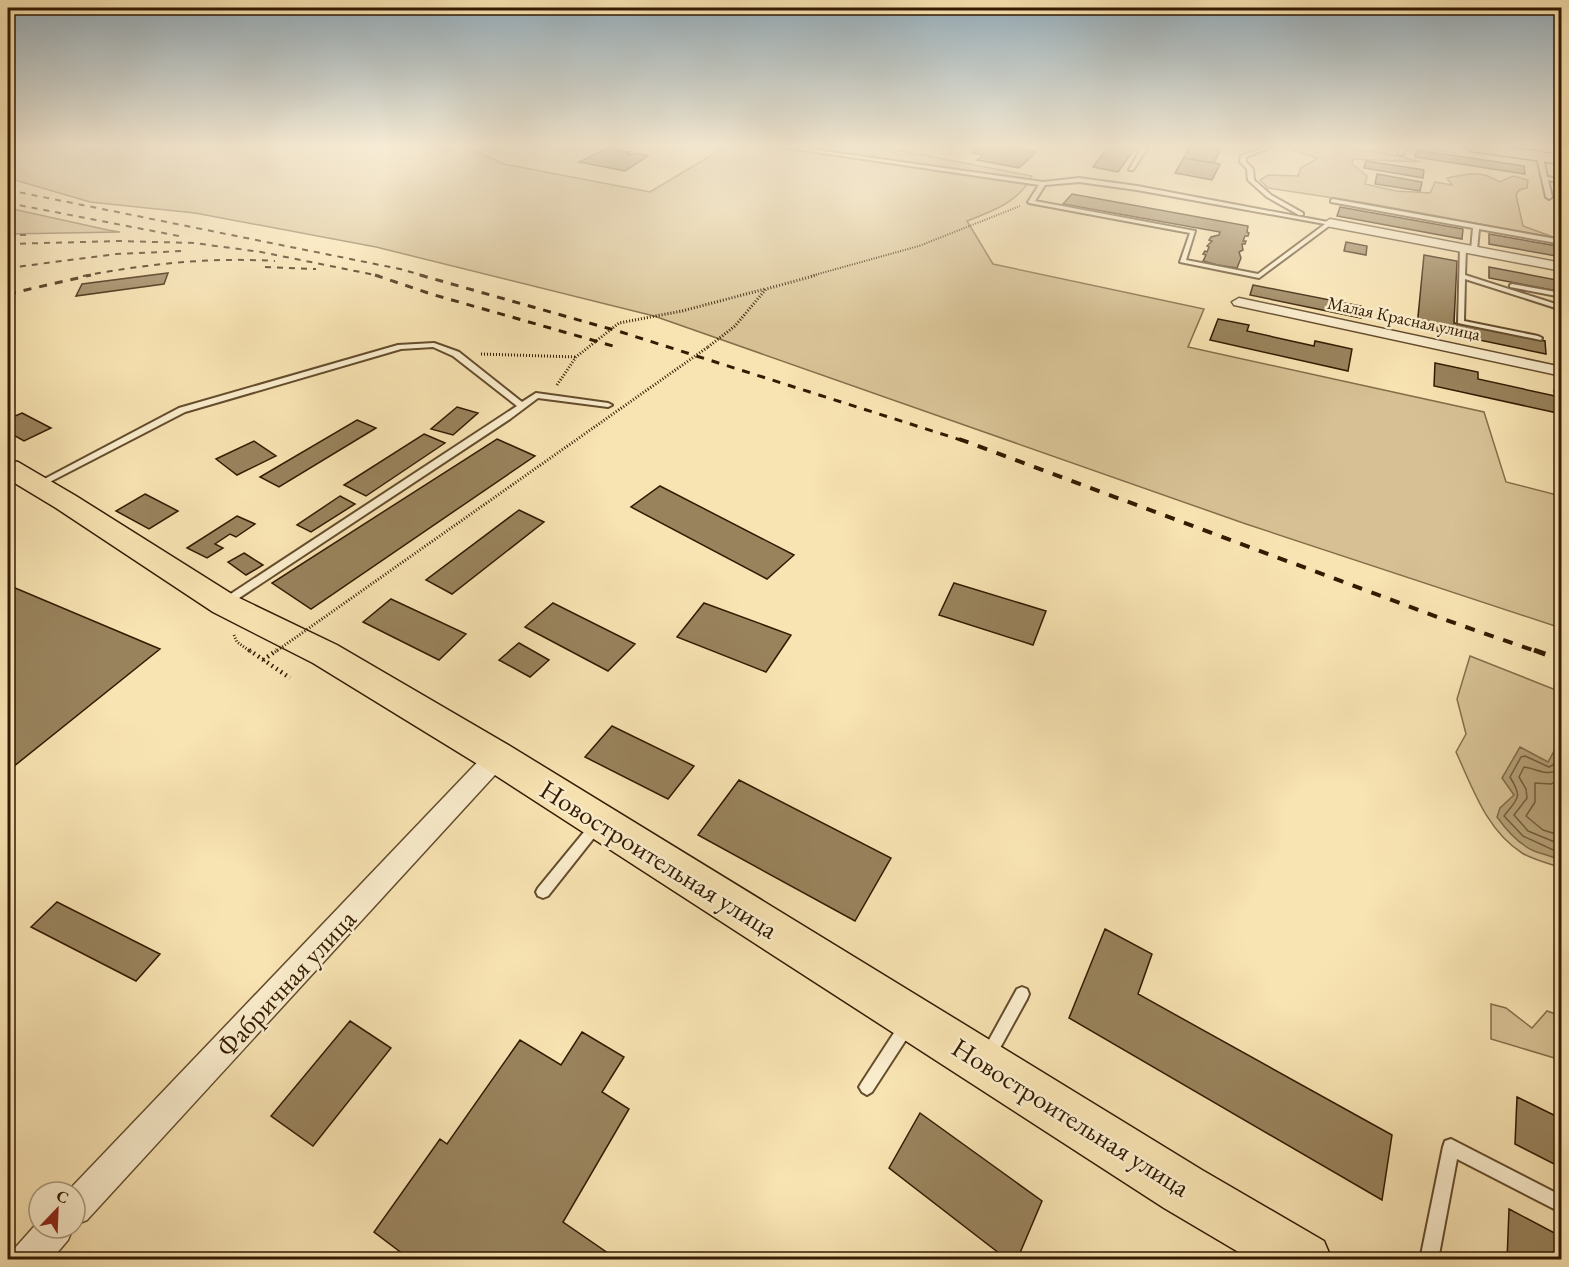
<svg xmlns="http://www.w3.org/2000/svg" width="1569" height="1267" viewBox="0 0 1569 1267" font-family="'EB Garamond',serif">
<rect width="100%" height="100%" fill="#f8e3b2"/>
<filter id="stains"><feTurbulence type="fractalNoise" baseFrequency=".00333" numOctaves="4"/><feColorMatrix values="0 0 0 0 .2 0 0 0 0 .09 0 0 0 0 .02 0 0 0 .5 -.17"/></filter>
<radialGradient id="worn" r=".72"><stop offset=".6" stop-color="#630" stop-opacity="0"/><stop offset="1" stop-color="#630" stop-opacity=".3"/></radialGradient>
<path fill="#d7c194" stroke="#856e4a" stroke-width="1.5" d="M8,147H466L504,164L650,192L725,147H881L1032,176C1019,202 993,211 967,221L993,264L1204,309L1188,347L1484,412L1506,482L1561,496V628L1246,524L654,316L376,247L195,213L90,202L8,178Z
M1282,147C1326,147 1378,148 1420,162L1353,159L1352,164L1367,176L1365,184L1396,191L1430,193L1435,182L1452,185L1447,178C1470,173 1480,170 1500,182L1513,176L1528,180L1527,188L1519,190L1516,195L1523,226L1556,238L1366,203L1268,188L1260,180L1268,175L1298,176L1301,168L1318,158Z
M8,208L108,230L120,232L8,234Z
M1470,656L1561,692V868C1549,863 1533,860 1522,853C1487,831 1473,789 1456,752L1466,734L1457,699Z
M1491,1004L1506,1008L1532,1028L1547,1011L1561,1016V1060L1491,1039Z"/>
<path fill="#b59f75" stroke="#816a46" stroke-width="1.5" d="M1558,744L1562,746L1561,862C1553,855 1543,855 1534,851C1518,844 1507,831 1497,817L1500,808L1514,795L1502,778L1520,747L1548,762Z"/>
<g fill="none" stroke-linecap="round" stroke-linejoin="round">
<path stroke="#745c3a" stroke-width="1.5" d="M1562,751L1553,765L1549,767L1525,756L1521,757L1510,777C1523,798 1518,798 1504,816L1523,836L1562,854
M1562,766C1549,779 1539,769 1524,767L1519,777L1526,789L1527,798L1514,815L1528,831L1562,845
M1562,779L1551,784L1535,783V802L1526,816L1543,830L1562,836"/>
</g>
<path fill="#99835d" stroke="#331a00" stroke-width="1.5" d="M979,147L1017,148L1036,152L1019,168L977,160L983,155L973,153Z
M1108,147H1136L1118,172L1093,167Z
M1190,147L1221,148L1214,163L1220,164L1212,180L1175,173Z
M1190,147H1212L1221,148L1214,163L1184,158Z
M608,148L622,150L619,152H630L627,154L631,155L635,153L648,156L625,171L579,162Z
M1417,150L1524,166L1525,174L1415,157Z
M1184,158L1220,164L1212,180L1175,173Z
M1366,161L1424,170L1423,178L1364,168Z
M1377,174L1422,182L1420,191L1375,184Z
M1072,194L1248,226L1247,232L1249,233L1248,236H1245L1243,241H1246L1245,244H1242L1243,250L1239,252L1241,258L1237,268L1217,265L1203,261L1206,255L1203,254L1205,251L1207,252L1209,247L1207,246L1212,241L1209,240L1211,237L1219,235L1220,232L1063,204Z
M1340,207L1463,229L1462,239L1337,216Z
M1489,234L1562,247V257L1489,244Z
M1346,242L1367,246L1366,255L1344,251Z
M1424,255L1457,261L1454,323L1545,341L1546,354L1417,327Z
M1489,267L1562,281V292L1489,278Z
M168,273L164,284L76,296L82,284Z
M1253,285L1361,306V318L1250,295Z
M1218,319L1249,325L1247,331L1314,346L1315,341L1352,349L1348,371L1210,340Z
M1435,363L1478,372V379L1555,396L1554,390L1562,391V414L1434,386Z
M457,407L478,413L453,435L431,429Z
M22,413L51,428L24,441L8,432V419Z
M357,420L376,428L279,487L260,477Z
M424,434L445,443L366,496L344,485Z
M497,439L535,456L311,609L272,583Z
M254,441L276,456L237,475L216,459Z
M660,486L794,555L767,579L631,507Z
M145,494L178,511L149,529L116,511Z
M340,496L355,504L311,532L297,525Z
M519,510L544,522L452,594L426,580Z
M237,516L255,524L236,537L230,534L215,544L223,548L207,558L187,548Z
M244,553L263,565L246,575L228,562Z
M954,583L1046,611L1033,645L939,615Z
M8,585L160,649L8,771Z
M391,599L466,634L439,660L363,622Z
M553,603L635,644L608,671L525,627Z
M704,603L791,635L766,672L677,637Z
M519,643L549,660L530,677L499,660Z
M612,726L694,766L668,799L585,757Z
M739,780L891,858L855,921L698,835Z
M57,902L160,954L136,981L31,927Z
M1105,929L1152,954L1138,994L1392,1135L1382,1200L1069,1018Z
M350,1021L391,1048L313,1146L271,1116Z
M582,1032L624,1057L602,1092L629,1109L563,1222L618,1260H411L374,1232L440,1139L447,1144L520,1040L561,1065Z
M1517,1097L1562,1119V1168L1515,1144Z
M920,1113L1042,1201L1017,1260H1008L889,1168Z
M1509,1209L1562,1237V1260H1507Z"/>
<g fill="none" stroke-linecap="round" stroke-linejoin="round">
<defs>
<path id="service" d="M782,147H795L1043,182L1079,178L1137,186L1333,223L1259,278L1180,262L1190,233L1029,203L1028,202L1039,185ZM1079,182L1137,190L1325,224L1258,274L1186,260L1195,231L1035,201L1045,185Z
M1142,147H1148L1133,170H1129Z
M1264,147H1272L1246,157V162L1253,169L1254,180L1271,195L1303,213V215H1299L1267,197L1248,180L1247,169L1240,162L1241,156Z
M1399,147H1405L1403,155L1398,154Z
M1540,155L1543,157L1547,177L1562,179V183L1548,180L1552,197L1549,199L1546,197L1537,157Z
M1333,199L1562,240V244L1479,229L1477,250L1474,252L1471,250L1473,228L1331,202V200Z
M1463,246L1466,248L1465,275L1562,306V310L1465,279L1464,321L1538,336L1542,338L1541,340L1458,323L1460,248Z
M1512,284L1562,293V297L1510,287V285Z
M434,343L459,352L522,402L536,393L608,403L612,405L608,407L538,398L510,419L224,608L219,604L220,601L517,406L453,356L433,347L401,349L185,412L40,487L37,488L33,485L179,408L398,345Z
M597,819L601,821L603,825L601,829L548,896L543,898L538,896L536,892L538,888L593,821Z
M1022,987L1027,989L1029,994L1027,999L994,1059L989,1062L984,1059L981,1054L984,1049L1017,989Z
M906,1020L911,1022L913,1027L911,1032L872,1092L867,1095L862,1092L859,1087L862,1082L901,1022Z
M1451,1139L1562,1196V1213L1457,1159L1438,1260H1420L1443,1147L1445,1141Z"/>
<path id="minor" d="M1330,219L1562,263V271L1326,226L1324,223Z
M1239,298L1562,367V376L1234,305L1232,302Z
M497,747L505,750L509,757L505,764L87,1220L75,1225V1192H67L489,750Z
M39,1221V1228H73L68,1240L51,1260H10L15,1248Z"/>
<path id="secondary" d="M1464,147H1502L1562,155V164L1471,151Z"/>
<path id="primary" d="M8,460L18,462L76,496L235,596L337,645L510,746L1202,1170L1324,1241L1332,1260H1252L1164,1208L484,768L313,663L213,612L56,508L8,479Z"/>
</defs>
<use href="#service" stroke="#644c2c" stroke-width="4"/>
<use href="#minor" stroke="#644c2c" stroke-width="3"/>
<use href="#secondary" stroke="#331a00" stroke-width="3"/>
<use href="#primary" stroke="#331a00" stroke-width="3"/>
<path stroke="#331a00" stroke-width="2" stroke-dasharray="1 1.5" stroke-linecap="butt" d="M1415,147L1456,153
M811,276L919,246L1020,206"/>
<path stroke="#331a00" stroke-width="3" stroke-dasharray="1 2" stroke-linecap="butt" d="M708,347L735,326L766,289L817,275
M481,354L576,357
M557,385L576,357L619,323L682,311L765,289
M234,635L237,642L251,652"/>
<path stroke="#331a00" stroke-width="4.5" stroke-dasharray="1.5 4" stroke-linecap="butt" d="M249,650L290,678"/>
<use href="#service" fill="#faedcd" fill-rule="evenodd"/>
<use href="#minor" fill="#faedcd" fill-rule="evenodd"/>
<use href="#secondary" fill="#faedcd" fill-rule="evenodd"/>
<use href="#primary" fill="#f8e3b2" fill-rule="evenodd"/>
<path stroke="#331a00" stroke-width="2" stroke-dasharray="6 6" stroke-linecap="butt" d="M8,190L400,269L425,276
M8,203L184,237
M8,235H29
M8,244L119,241L194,243L261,252L380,276
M265,267L316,269
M8,268L116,254L183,251
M83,276C147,264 210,257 275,261"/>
<path stroke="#331a00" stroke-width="3" stroke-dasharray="8 8" stroke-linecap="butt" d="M375,275L431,294L620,348
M420,275L621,332L964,441
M8,294L91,275"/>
<path stroke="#331a00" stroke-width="4" stroke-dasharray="10 10" stroke-linecap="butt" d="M959,439L1443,619L1538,652"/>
<path stroke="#331a00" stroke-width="5" stroke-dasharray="12 12" stroke-linecap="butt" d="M1534,650L1562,660"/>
<path stroke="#331a00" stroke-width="3" stroke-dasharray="1 2" stroke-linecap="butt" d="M275,652L708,347"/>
<path stroke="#331a00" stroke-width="4.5" stroke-dasharray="1.5 4" stroke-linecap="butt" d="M263,660L277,650"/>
</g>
<linearGradient id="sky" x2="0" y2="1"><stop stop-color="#93acba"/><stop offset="0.45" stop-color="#fcf2dc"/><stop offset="1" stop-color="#fcf2dc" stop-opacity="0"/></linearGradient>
<rect width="1569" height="324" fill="url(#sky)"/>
<g text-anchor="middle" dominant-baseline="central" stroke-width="5" stroke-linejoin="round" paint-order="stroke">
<g font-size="18" fill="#331a00" stroke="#faedcd">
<text transform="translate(1404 318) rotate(12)">Малая Красная улица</text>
</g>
<g font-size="27" fill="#331a00" stroke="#faedcd">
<text transform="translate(659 859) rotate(32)">Новостроительная улица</text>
<text transform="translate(286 983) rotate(-47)">Фабричная улица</text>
<text transform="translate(1071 1117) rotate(32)">Новостроительная улица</text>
</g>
</g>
<rect width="1569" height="1267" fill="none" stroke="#f8e3b2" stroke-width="30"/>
<rect x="9" y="9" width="1551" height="1249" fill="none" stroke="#331a00" stroke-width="3"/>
<rect x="15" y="15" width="1539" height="1237" fill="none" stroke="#331a00" stroke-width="1.5"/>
<g transform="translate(57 1210) rotate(23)"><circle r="28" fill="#faedcd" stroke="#aa997b" stroke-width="1.5"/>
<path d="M0-4.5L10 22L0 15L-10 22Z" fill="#8f2418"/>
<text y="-9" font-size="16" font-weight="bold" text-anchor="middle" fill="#331a00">С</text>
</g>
<rect width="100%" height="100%" filter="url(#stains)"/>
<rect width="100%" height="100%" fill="url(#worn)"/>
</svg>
